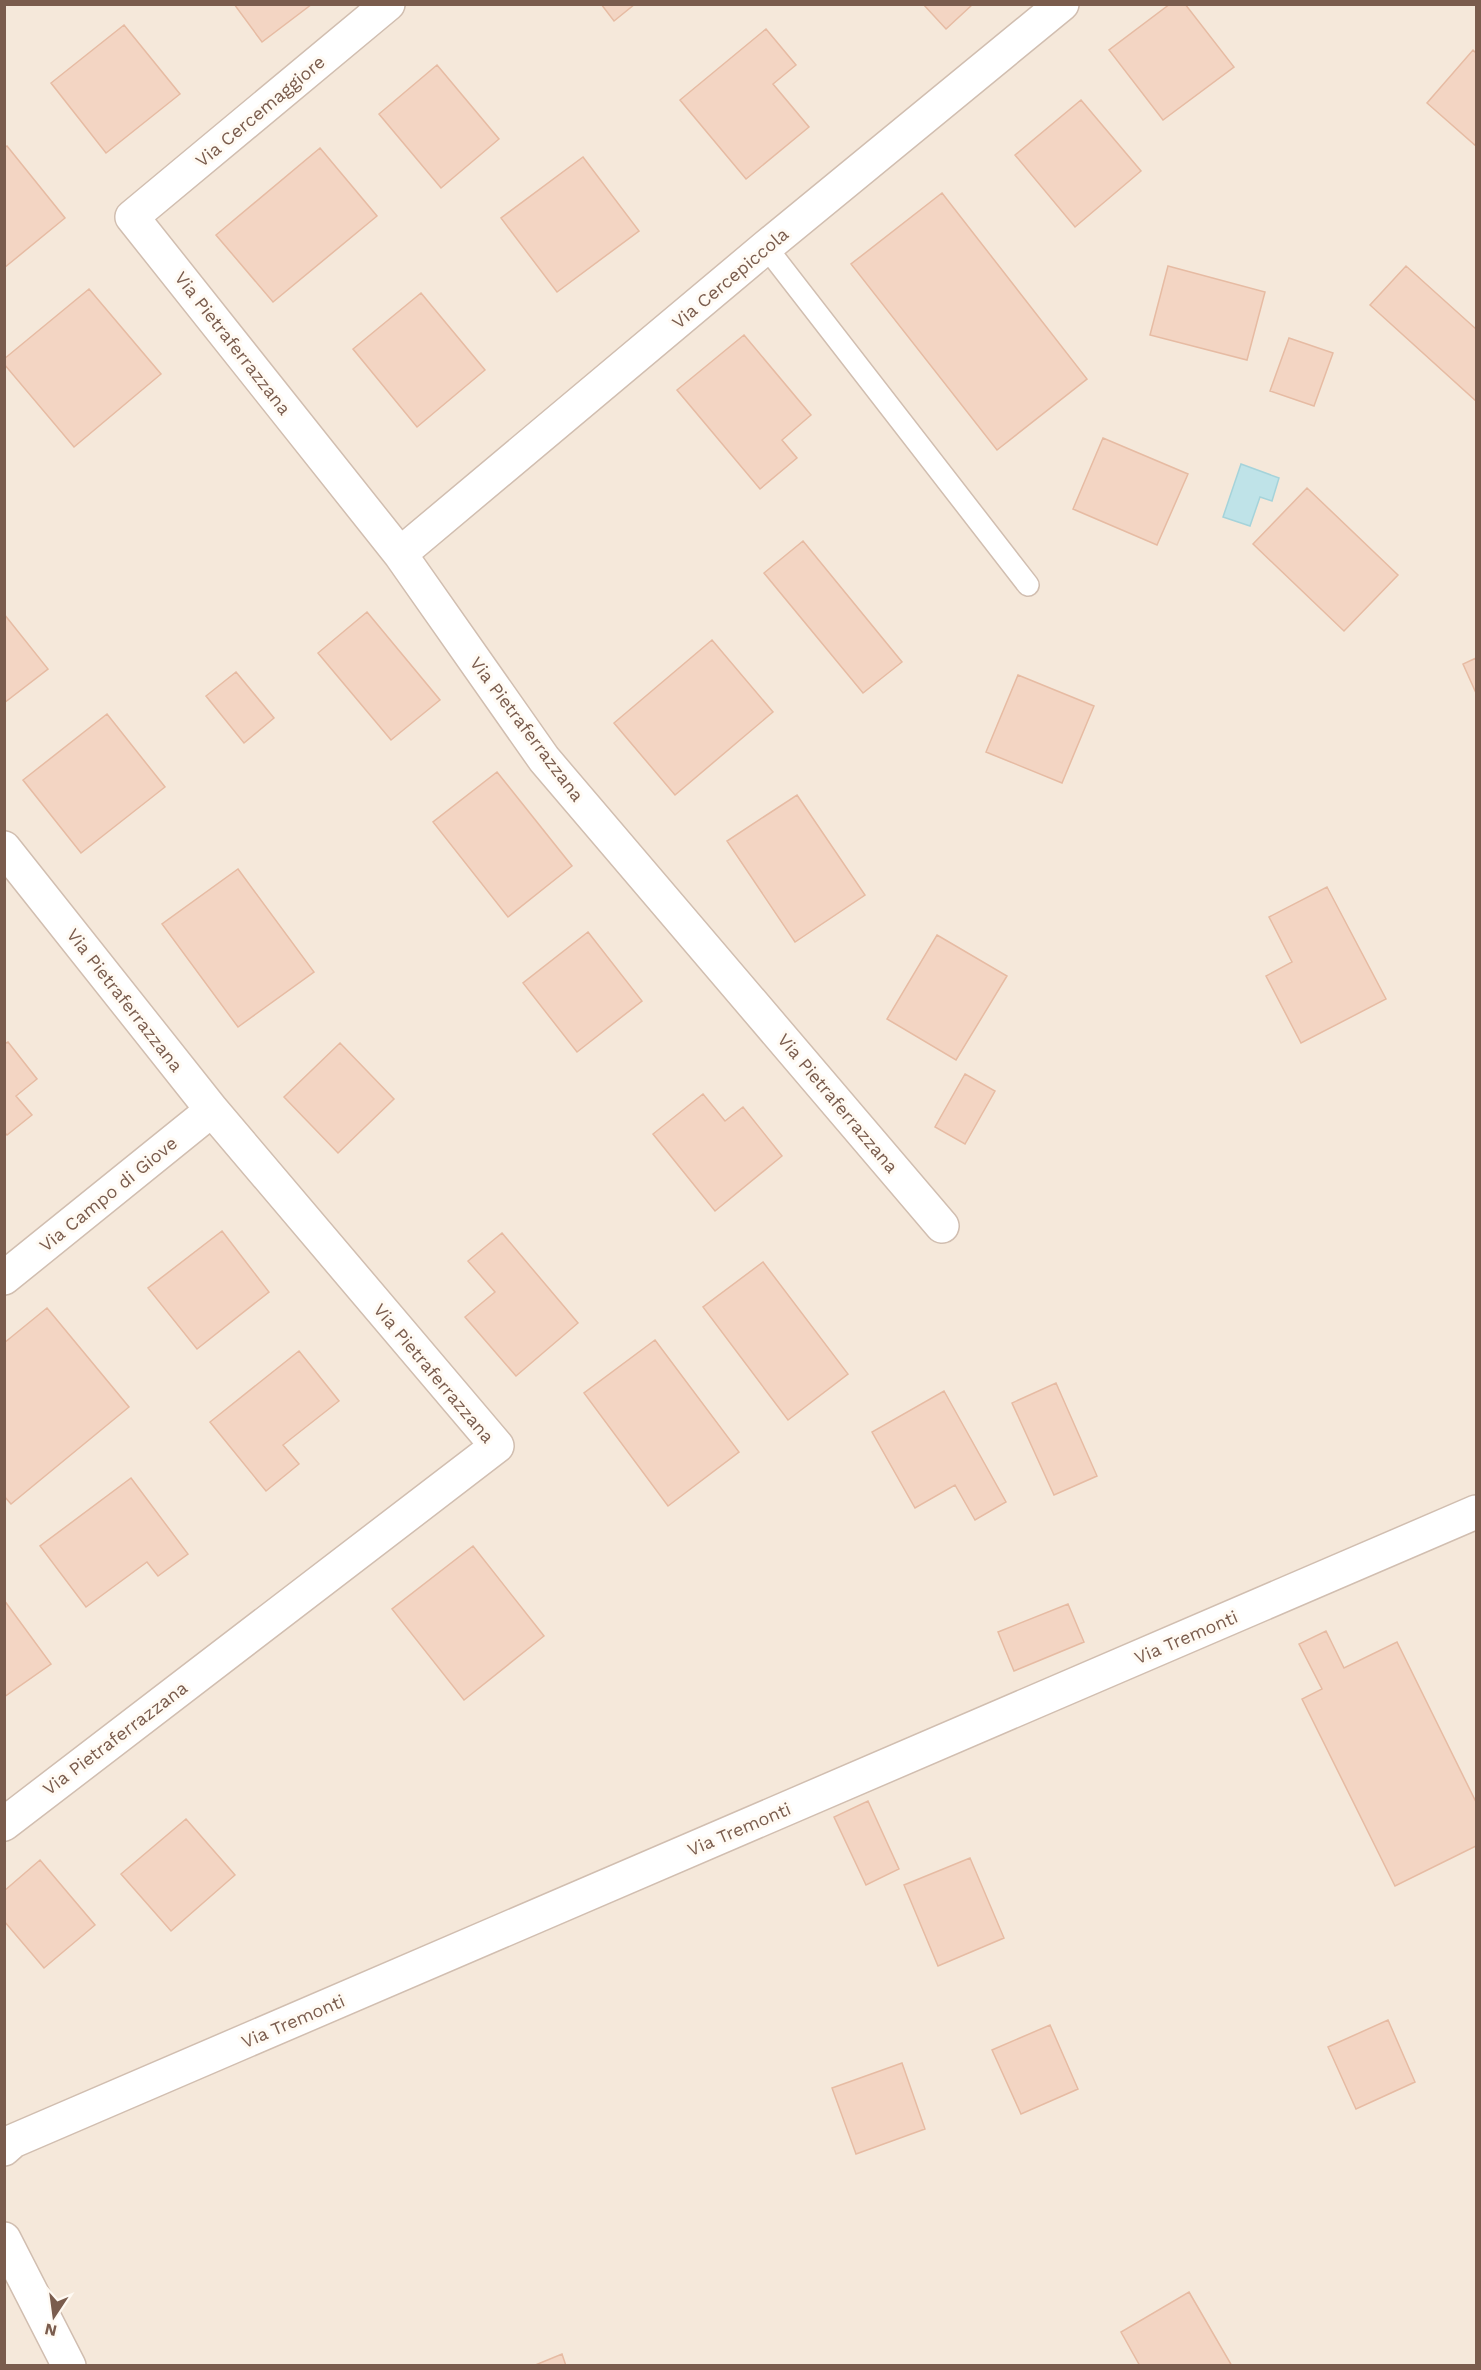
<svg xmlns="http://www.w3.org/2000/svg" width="1481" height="2370" viewBox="0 0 1481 2370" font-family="'Work Sans',sans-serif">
<rect width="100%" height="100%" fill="#fdf6ec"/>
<path fill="#f5e8da" d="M5,5H1476V2365L5,2366Z"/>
<path fill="#bfe3e8" stroke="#a5d3da" stroke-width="1.5" d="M1241,464L1279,478L1272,501L1260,497L1250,526L1223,517Z"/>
<path fill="#f3d5c3" stroke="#e6bba3" stroke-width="1.5" d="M234,4H312L262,42Z
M601,4H635L614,21Z
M923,4H973L946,29Z
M1170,4H1185L1234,67L1163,120L1109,50Z
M124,25L180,94L106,153L51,83Z
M766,29L796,65L773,84L809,127L746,179L680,100Z
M1473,50L1476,53V146L1427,103Z
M437,65L499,139L441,188L379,114Z
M1081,100L1141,171L1075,227L1015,155Z
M7,146L65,218L4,268V148Z
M320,148L377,216L273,302L216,235Z
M583,157L639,231L557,292L501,218Z
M942,193L1087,379L997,450L851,264Z
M1168,266L1265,292L1247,360L1150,335Z
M1406,266L1476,329V401L1370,305Z
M89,289L161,374L74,447L4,364V359Z
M421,293L485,370L417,427L353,349Z
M744,335L811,415L782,440L797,458L760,489L677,390Z
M1289,338L1333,353L1314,406L1270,391Z
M1103,438L1188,474L1157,545L1073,509Z
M1307,488L1398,575L1344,631L1253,544Z
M803,541L902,662L863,693L764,573Z
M367,612L440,700L391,740L318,653Z
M4,614L48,669L4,703Z
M712,640L773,712L675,795L614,723Z
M1476,658V693L1463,664Z
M236,672L274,718L244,743L206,696Z
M1018,675L1094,706L1062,783L986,752Z
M107,714L165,787L81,853L23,780Z
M497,772L572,866L508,917L433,822Z
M797,795L865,895L795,942L727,841Z
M238,869L314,972L238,1027L162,924Z
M1327,887L1386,999L1301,1043L1266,976L1292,962L1269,917Z
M588,932L642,1001L577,1052L523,983Z
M937,935L1007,976L956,1060L887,1019Z
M8,1042L37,1079L16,1096L32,1115L7,1135L4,1132V1044Z
M340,1043L394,1099L338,1153L284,1097Z
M965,1074L995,1091L965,1144L935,1127Z
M703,1094L725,1121L743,1107L782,1156L715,1211L653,1134Z
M222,1231L269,1292L197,1349L148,1288Z
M502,1233L578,1323L516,1376L465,1317L495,1292L468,1261Z
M763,1262L848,1374L788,1420L703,1307Z
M47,1308L129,1407L11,1504L4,1496V1343Z
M655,1340L739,1452L668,1506L584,1393Z
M299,1351L339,1401L283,1445L299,1464L266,1491L210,1422Z
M1056,1383L1097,1476L1054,1495L1012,1403Z
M944,1391L1006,1502L975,1520L955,1485L915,1508L872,1432Z
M131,1478L188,1554L158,1576L147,1562L86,1607L40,1546Z
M473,1546L544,1636L464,1700L392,1609Z
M4,1600L51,1664L4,1697Z
M1068,1604L1084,1642L1014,1671L998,1632Z
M1326,1631L1344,1668L1397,1642L1476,1802V1846L1395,1886L1302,1699L1322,1689L1299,1644Z
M868,1801L899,1869L866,1885L834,1817Z
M186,1819L235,1875L171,1931L121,1874Z
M970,1858L1004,1938L938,1966L904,1885Z
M40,1860L95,1925L44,1968L4,1921V1891Z
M1388,2020L1415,2082L1356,2109L1328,2047Z
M1050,2025L1078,2089L1021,2114L992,2050Z
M902,2063L925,2129L856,2154L832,2088Z
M1189,2292L1232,2366H1140L1121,2332Z
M562,2354L566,2366H533Z"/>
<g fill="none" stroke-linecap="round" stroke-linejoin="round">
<defs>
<path id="lane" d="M766,247L1028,585"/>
<path id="street" d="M388,4L132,217L400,554L544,759L942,1226
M400,554L766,247L1062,4
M4,848L212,1110L497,1446L4,1824
M4,1278L212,1110
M4,2149L13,2141L1476,1512
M4,2239L69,2366"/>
</defs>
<use href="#lane" stroke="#d1beb0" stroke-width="24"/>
<use href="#street" stroke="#d1beb0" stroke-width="36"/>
<use href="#lane" stroke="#fff" stroke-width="21"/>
<use href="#street" stroke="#fff" stroke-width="33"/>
</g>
<g text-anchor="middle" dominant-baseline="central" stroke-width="6" stroke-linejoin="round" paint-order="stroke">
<g font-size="18" fill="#7a5c4d" stroke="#fffaf3">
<text transform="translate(260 111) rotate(-40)">Via Cercemaggiore</text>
<text transform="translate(730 278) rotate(-40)">Via Cercepiccola</text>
<text transform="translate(233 343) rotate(52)">Via Pietraferrazzana</text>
<text transform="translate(527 729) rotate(53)">Via Pietraferrazzana</text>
<text transform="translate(125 1000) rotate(52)">Via Pietraferrazzana</text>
<text transform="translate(838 1103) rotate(50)">Via Pietraferrazzana</text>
<text transform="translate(108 1194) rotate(-39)">Via Campo di Giove</text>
<text transform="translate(434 1373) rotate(50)">Via Pietraferrazzana</text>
<text transform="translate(1186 1637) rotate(-23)">Via Tremonti</text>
<text transform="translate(115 1738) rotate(-37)">Via Pietraferrazzana</text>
<text transform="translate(739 1829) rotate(-23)">Via Tremonti</text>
<text transform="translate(293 2021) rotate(-23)">Via Tremonti</text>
</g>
</g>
<rect width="1481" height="2370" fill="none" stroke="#7a5c4d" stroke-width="12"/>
<g transform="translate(54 2316) rotate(193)" stroke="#fffaf3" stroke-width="4.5" paint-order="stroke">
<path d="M0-4.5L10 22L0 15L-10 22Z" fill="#7a5c4d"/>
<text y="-9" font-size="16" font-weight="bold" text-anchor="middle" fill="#7a5c4d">N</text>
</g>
</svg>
